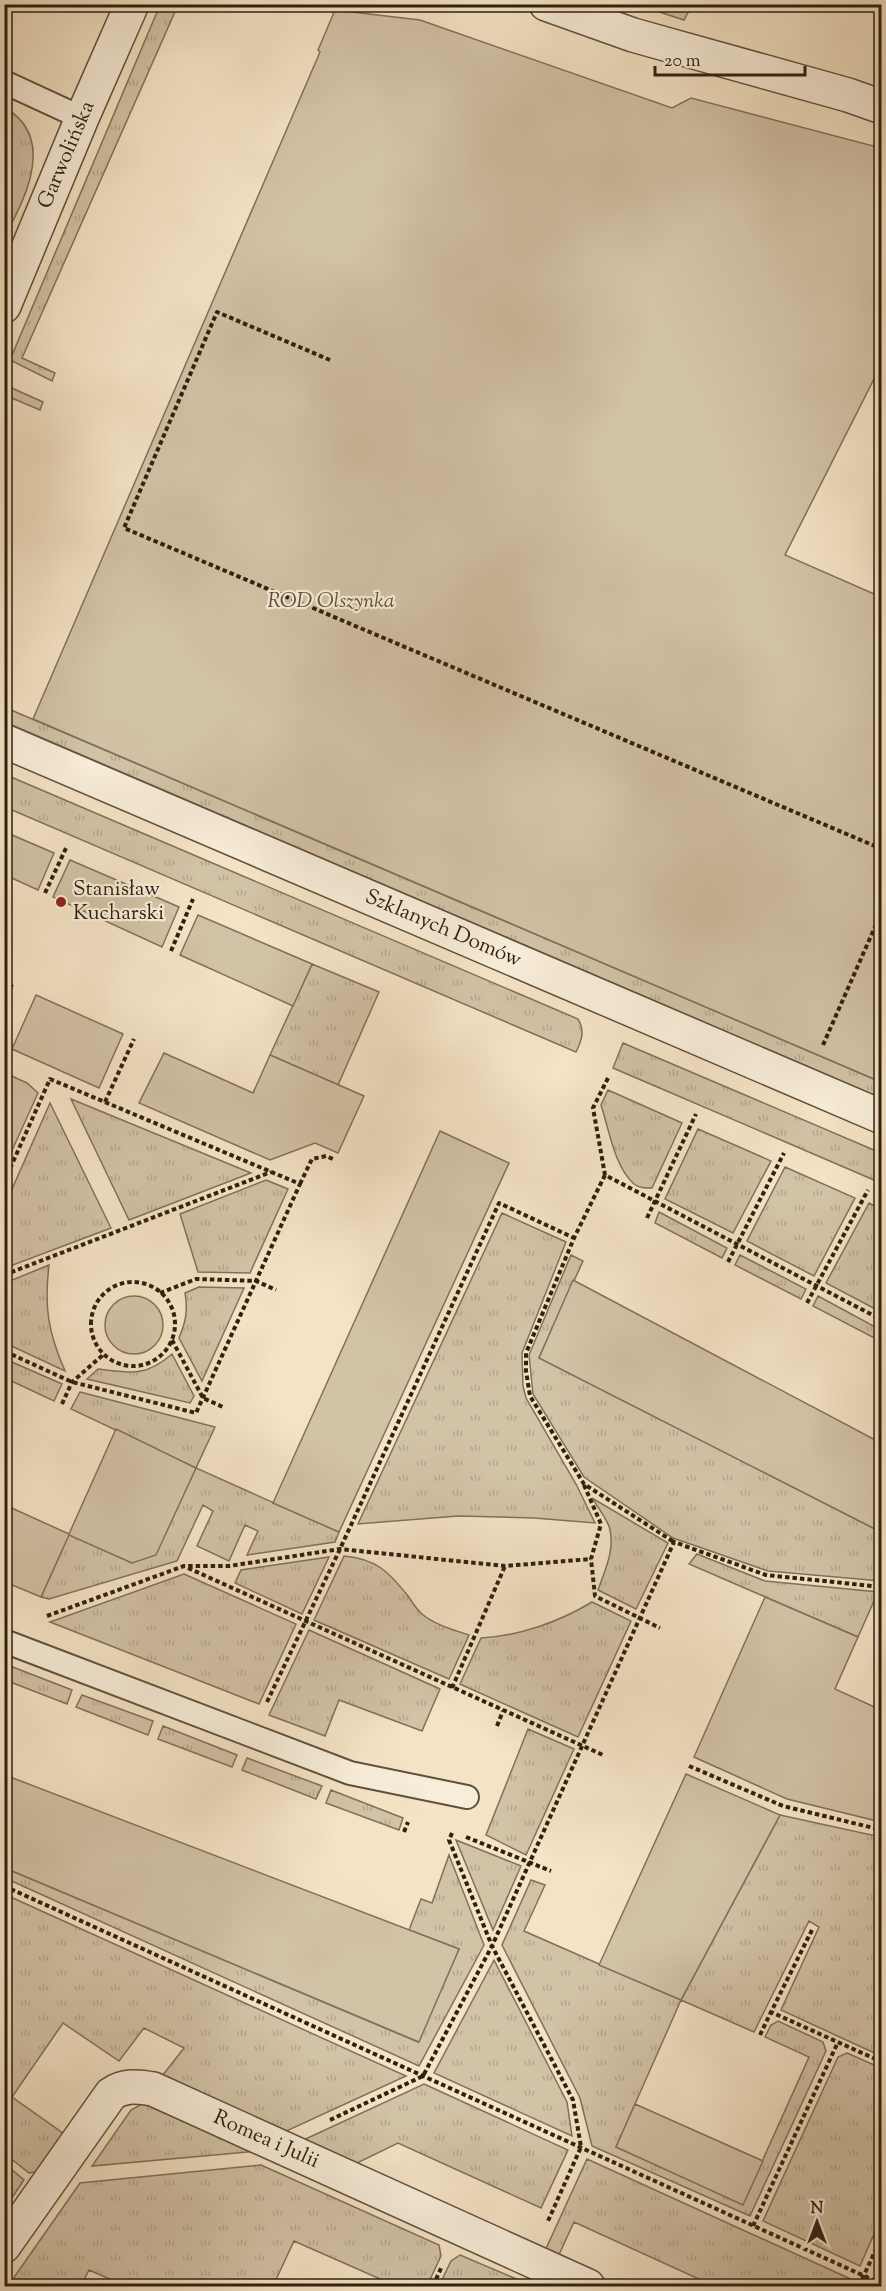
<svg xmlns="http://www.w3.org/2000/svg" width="886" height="2291" viewBox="0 0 886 2291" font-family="'Sorts Mill Goudy',serif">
<defs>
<pattern id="grass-tufts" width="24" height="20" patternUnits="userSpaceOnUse" patternTransform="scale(1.5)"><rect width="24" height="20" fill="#d2c2a6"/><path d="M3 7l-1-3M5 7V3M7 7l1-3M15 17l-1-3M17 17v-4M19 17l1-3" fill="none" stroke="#b5a68e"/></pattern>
</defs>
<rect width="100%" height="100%" fill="#f4e3c5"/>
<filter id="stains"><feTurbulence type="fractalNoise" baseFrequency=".00333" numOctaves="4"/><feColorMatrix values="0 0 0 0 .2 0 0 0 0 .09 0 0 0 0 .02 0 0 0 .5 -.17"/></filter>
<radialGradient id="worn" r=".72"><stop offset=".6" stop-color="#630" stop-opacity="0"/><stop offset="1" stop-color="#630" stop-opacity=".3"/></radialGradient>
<path fill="url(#grass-tufts)" stroke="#80715b" stroke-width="1.5" d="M160,5H178L22,358L55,373L52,381L10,360Z
M638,5H692L684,20Z
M5,108C44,130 36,170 21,204C16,214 12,225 5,233Z
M5,385L43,402L40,410L7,396L5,400Z
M4,707L881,1082V1098L5,722Z
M4,774L578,1019C585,1031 582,1040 576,1052L5,807Z
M312,964L379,992L338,1085L270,1055Z
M623,1043L881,1153V1183L613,1068Z
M608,1090L682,1123L652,1188C645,1188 639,1188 634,1184C614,1166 609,1129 601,1105Z
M71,1099L251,1173L129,1220Z
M50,1103L111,1228L5,1268V1205Z
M698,1129L771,1161L733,1233L665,1199Z
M785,1167L855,1198L814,1276L747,1241Z
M266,1180L288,1189L250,1273L198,1272L180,1214Z
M869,1203L881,1209V1312L826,1283Z
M659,1212L727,1248L722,1258L655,1223Z
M502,1213L566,1242L522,1353L523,1386L526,1398L576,1484L595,1523L534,1518L458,1516L358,1524Z
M571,1255L583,1261L539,1358L881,1532V1581L768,1571L673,1538L584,1477L533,1394L529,1355Z
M740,1255L806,1289L801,1299L735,1265Z
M49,1265C44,1307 48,1332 65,1371L5,1343V1283Z
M199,1287L244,1288L202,1381L179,1338C186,1321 188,1311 185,1293Z
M818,1296L881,1330L878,1340L813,1306Z
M172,1354L194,1396L190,1403L87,1379L98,1369C130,1373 146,1377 172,1354Z
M5,1359L62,1384L54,1401L5,1378Z
M80,1392L215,1427L196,1468L339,1532L335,1542L247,1555L258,1531L245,1525L229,1561L197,1546L213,1511L203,1505L177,1561L49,1599L41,1597L69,1534L132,1563L196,1468L71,1409Z
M592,1498L668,1543L636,1609L598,1590C605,1570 616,1548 609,1526C605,1517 598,1507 592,1498Z
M697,1554L765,1581L879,1592L881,1593V1604L874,1601L858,1637L689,1564Z
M344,1556C376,1559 388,1571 408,1596C412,1602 417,1610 422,1614C435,1625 454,1630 469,1635L449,1679L314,1620Z
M329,1557L302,1614L235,1583L241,1570Z
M184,1574L296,1624L259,1704L50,1622Z
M592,1602L631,1621L578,1737L460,1684L481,1638C519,1636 559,1622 592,1602Z
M309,1630L440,1689L422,1731L339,1700L325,1736L269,1715Z
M5,1664L72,1690L67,1704L5,1680Z
M82,1695L153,1721L148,1735L76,1707Z
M163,1726L237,1755L232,1767L158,1739Z
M528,1729L574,1749L526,1855L486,1835Z
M247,1758L322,1786L316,1799L242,1770Z
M331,1790L403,1818L399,1830L326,1803Z
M780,1815L881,1837V2056L781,2010L819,1927L809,1921L754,2032L681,2000L616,2147L743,2204L809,2057L765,2037L771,2025L778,2021L823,2042L826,2051L750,2216L592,2146L580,2098L502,1945L531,1880L545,1885L524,1931L681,2000Z
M456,1840L521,1866L493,1930Z
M449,1855L484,1945L419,2066L5,1878V1868L418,2042L459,1949L409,1930L421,1899L432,1903Z
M4,1894L406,2076L280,2134L159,2080L184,2048L144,2028L119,2061L63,2023L12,2097L67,2136L42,2171L29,2173L5,2154Z
M494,1960L567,2102L572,2136L434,2073Z
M847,2053L881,2068V2218L860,2266L763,2221L838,2057Z
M424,2084L568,2150L541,2208L398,2143L351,2166L299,2142Z
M142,2104L156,2105L259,2151L92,2166L131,2110Z
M587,2159L855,2281L853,2286H714L574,2222L557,2259L544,2253Z
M5,2164L24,2180L5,2208Z
M261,2165L439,2245L441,2256L427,2286H396L294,2241L273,2286H126L89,2270L81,2286H8L80,2183Z
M460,2255L533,2286H439L451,2261Z"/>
<path fill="#d2c2a6" stroke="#80715b" stroke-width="1.5" d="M335,10L420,20L672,108L691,98L881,148V365L785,555L881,597V1082L33,719L320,52L318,50Z
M5,832L54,853L38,890L5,875Z
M70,860L179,907L162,947L53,897Z
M198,915L312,964L293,1006L180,955Z
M36,995L123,1034L99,1088L12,1049Z
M164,1053L253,1093L270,1055L364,1096L338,1153L315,1143L270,1160L139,1103Z
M5,1073L27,1083L38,1093L5,1166Z
M440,1131L509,1163L339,1532L273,1503Z
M573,1280L881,1443V1532L539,1358Z
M105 1325a29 29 0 1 1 58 0a29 29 0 1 1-58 0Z
M116,1429L196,1468L156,1555L132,1563L69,1535L41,1597L5,1582V1505L69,1534Z
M765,1597L858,1637L835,1689L881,1710V1822L787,1799L694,1757Z
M686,1774L780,1815L681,2000L599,1965Z
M5,1775L459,1949L419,2042L5,1868Z
M635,2104L763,2161L743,2205L616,2147Z"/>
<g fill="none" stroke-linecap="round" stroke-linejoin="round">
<defs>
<path id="service" d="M4,82L82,118
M4,1641L350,1773L467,1797"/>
<path id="minor" d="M546,4L633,35L848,95L882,107
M4,306L82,118L132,4
M4,741L882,1117
M4,2246L111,2094C124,2085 138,2086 153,2089L588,2286"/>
</defs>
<use href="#service" stroke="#60513d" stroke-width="26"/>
<use href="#minor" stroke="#60513d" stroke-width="36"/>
<path stroke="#2e2010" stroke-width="4" stroke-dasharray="4.5 3" stroke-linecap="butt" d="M330,360L217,312L124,528L882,849
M45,893L67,846
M171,951L193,899
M4,1002L12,984
M823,1045L882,911
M608,1078L593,1108L605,1175L882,1320
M105,1102L134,1039
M605,1175L574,1238L526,1353V1371L530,1396L584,1484L674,1542
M4,1182L50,1079L300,1184L196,1413L72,1382L4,1351
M300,1184L312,1159L326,1156L335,1160
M647,1218L696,1114
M728,1262L784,1153
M4,1275L271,1172
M91 1324a42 42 0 1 1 84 0a42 42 0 1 1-84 0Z
M160,1293L196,1279L256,1281L276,1290
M807,1303L868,1190
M172,1340L203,1398L223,1407
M62,1404L72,1382L104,1354
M584,1485L601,1524L591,1559L595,1596L660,1628
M188,1568L603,1755
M47,1616L184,1566H229L340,1549L505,1566L591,1559
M452,1688L505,1566
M267,1702L340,1549L499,1203L574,1238
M497,1726L503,1711
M689,1766L783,1806L882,1830
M404,1832L408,1822
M452,1833L449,1840L492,1946L573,2100L581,2147L548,2221
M466,1837L551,1871
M4,1886L882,2284
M812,1930L771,2012L882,2062
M760,2035L771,2012
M330,2120L423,2076L492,1946L674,1542L766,1575L882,1587
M753,2226L838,2042
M433,2286L442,2266
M859,2286L882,2236"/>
<use href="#service" stroke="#f8edd9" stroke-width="22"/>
<use href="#minor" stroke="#f8edd9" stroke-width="33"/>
</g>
<circle fill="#8f2418" stroke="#f8edd9" stroke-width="2" cx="61" cy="902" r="6"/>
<g text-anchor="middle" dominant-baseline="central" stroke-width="4.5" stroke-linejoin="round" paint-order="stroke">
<g font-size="21" fill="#2e2010" stroke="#f8edd9">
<text transform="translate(67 155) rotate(-67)">Garwolińska</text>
<text transform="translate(443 929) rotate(23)">Szklanych Domów</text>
<text transform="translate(266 2140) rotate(24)">Romea i Julii</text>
</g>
<g font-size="21" font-style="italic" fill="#5f513d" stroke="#f8edd9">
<text x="331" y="602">ROD Olszynka</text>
</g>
<g font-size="21" fill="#2e2010" stroke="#f8edd9" text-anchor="start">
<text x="73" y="890">Stanisław<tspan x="73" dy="24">Kucharski</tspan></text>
</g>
</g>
<rect width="886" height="2291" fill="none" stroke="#f4e3c5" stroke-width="24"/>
<rect x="6" y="6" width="874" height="2279" fill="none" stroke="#2e2010" stroke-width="3"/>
<rect x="12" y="12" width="862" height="2267" fill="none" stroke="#2e2010" stroke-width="1.5"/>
<g transform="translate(817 2222)" stroke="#f8edd9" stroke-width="4.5" paint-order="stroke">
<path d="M0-4.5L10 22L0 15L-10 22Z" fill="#2e2010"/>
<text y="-9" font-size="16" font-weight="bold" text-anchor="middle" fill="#2e2010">N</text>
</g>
<path d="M655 66v9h150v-9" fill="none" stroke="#2e2010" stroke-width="3"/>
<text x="664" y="66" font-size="18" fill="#2e2010" stroke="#f8edd9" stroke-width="4.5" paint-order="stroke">20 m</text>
<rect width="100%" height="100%" filter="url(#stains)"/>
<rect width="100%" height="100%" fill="url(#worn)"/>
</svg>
